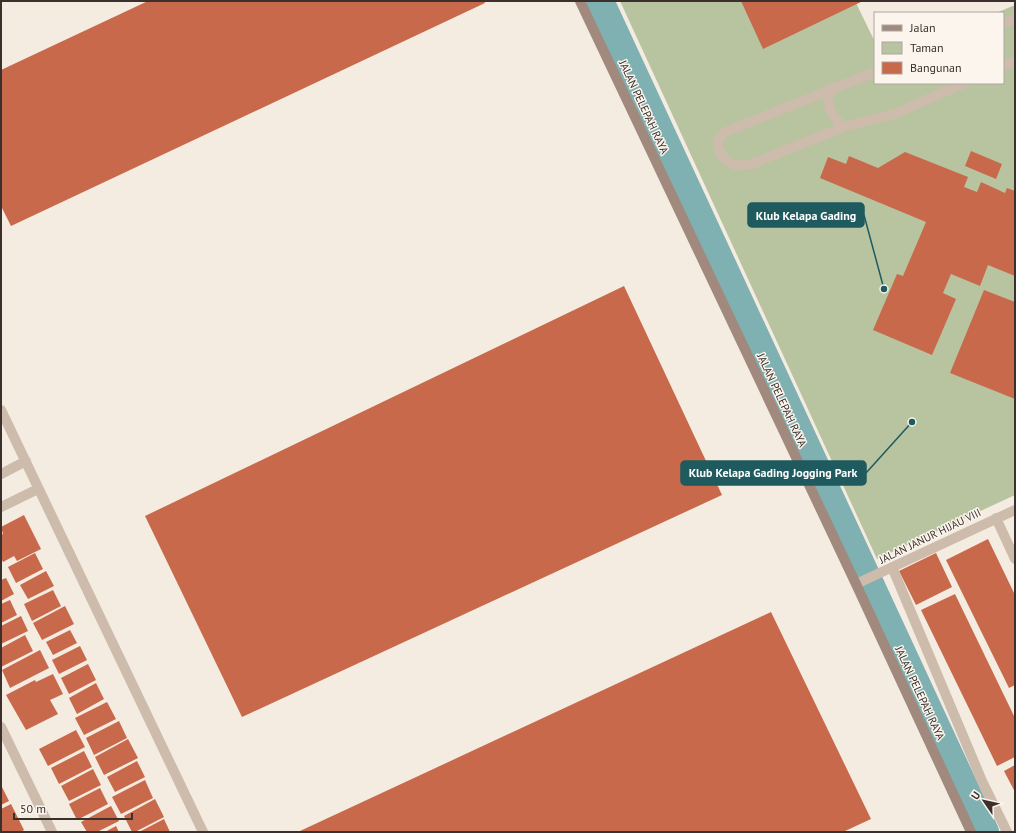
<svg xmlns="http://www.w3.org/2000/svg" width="1016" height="833" viewBox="0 0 1016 833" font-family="'PT Sans',sans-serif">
<rect width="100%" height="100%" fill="#f4ebe1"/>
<path fill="#b8c4a0" d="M620,1H855L875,42V83H1003V13H996L1015,5V495L877,559Z"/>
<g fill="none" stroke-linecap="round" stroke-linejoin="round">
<path stroke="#7fb0b2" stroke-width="28" d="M600,1L985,832"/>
</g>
<path fill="#c8694b" d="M148,1H484L485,3L11,226L1,206V70Z
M741,1H863L763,49Z
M971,151L1002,164L996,179L965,166Z
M905,152L968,177L964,187L977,192L981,182L1005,193L1007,188L1015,191V276L988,265L980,286L951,274L943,293L956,299L932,355L873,330L897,274L903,276L926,222L820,178L828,157L846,164L849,156L878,168Z
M624,286L722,495L242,717L145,516Z
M984,290L1015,302V399L950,373Z
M24,515L41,549L17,561L14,556L3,562L1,558V535L3,534L1,527Z
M988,539L1015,595V685L1009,688L946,560Z
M35,553L43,569L16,583L8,567Z
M936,553L952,587L916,605L899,571Z
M46,571L54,586L28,599L20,585Z
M6,578L14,594L1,601V580Z
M53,590L61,606L32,621L24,604Z
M955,594L1015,718V757L997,766L921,610Z
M10,600L17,615L1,623V604Z
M65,606L74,624L42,640L33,623Z
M771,612L871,819L843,832H301L300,831Z
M21,616L28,631L1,644V626Z
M70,630L77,643L53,655L46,642Z
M25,635L33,651L1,667V648Z
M80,646L87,660L59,674L52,660Z
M40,650L49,668L10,688L2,670Z
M88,664L96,680L69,694L61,678Z
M53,674L63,694L50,700L58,714L26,730L6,695L35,680L36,682Z
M96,683L104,699L77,714L69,698Z
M107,702L116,719L84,735L75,718Z
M119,721L127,738L94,755L86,738Z
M76,730L85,747L48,766L39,749Z
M128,739L138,758L104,775L95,757Z
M84,751L92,767L59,784L51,768Z
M137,761L145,777L115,792L107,777Z
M1015,765V792L1004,771Z
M93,769L101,785L69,801L61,786Z
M145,780L153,798L121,814L112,797Z
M1,785L9,801L1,805Z
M100,788L108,804L77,820L69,804Z
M155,799L164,817L135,832H132L124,816Z
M11,804L24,830L21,832H1V809Z
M111,806L119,821L97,832H87L81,822Z
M164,819L170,832H139Z
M116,826L119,832H105Z"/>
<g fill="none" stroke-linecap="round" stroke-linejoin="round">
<path stroke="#cdbbac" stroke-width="10" d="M1003,23L1015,19
M1003,66L1015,61
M875,72L725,132C723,134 720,137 719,139C714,150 726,163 736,165C741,166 747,164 752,164L843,127L894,114L965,83
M832,88C823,104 832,115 843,127
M1,410L203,832
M1,474L26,461
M1,507L38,489
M996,518L1015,559
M892,567L982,781L1007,832
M856,584L1015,510
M1,727L52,832"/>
<path stroke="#a18a7d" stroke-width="10" d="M580,1L856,584L971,832"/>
</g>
<g text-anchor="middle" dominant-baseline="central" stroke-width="3" stroke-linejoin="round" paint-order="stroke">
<g font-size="11" fill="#3b302b" stroke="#fbf5ee">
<text transform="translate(644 107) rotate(65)">JALAN PELEPAH RAYA</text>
<text transform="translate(782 400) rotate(65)">JALAN PELEPAH RAYA</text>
<text transform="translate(930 536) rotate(-26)">JALAN JANUR HIJAU VIII</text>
<text transform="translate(920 693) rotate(65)">JALAN PELEPAH RAYA</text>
</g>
</g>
<path fill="none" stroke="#1f5a5e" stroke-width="1.5" d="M884 289L864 215M912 422L866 473"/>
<g fill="#1f5a5e" stroke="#fbf5ee" stroke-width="1.5">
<circle cx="884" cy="289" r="4"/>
<circle cx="912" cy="422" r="4"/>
</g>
<g fill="#1f5a5e" stroke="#1f5a5e" stroke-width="1.5">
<rect x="748" y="203" width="116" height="24" rx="4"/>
<rect x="681" y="461" width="185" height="24" rx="4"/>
</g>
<g font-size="12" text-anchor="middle" font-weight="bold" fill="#fff">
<text x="806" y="220">Klub Kelapa Gading</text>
<text x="773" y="477">Klub Kelapa Gading Jogging Park</text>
</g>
<rect width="1016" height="833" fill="none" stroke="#3b302b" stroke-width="4"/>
<rect x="874" y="12" width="130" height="72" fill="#fbf5ee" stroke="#aea6a0"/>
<rect x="882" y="25" width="20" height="6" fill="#a18a7d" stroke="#aea6a0"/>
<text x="910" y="32" font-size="12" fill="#3b302b">Jalan</text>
<rect x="882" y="42" width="20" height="12" fill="#b8c4a0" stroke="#aea6a0"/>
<text x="910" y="52" font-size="12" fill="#3b302b">Taman</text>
<rect x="882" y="62" width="20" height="12" fill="#c8694b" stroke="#aea6a0"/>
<text x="910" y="72" font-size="12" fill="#3b302b">Bangunan</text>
<g transform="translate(984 801) rotate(304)" stroke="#fbf5ee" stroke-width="3" paint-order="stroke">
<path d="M0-3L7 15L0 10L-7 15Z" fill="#3b302b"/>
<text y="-6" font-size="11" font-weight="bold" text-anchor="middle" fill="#3b302b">U</text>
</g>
<path d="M14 813v6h118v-6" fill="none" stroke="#3b302b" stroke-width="2"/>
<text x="20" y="813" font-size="12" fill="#3b302b" stroke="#fbf5ee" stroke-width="3" paint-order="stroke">50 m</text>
</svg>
